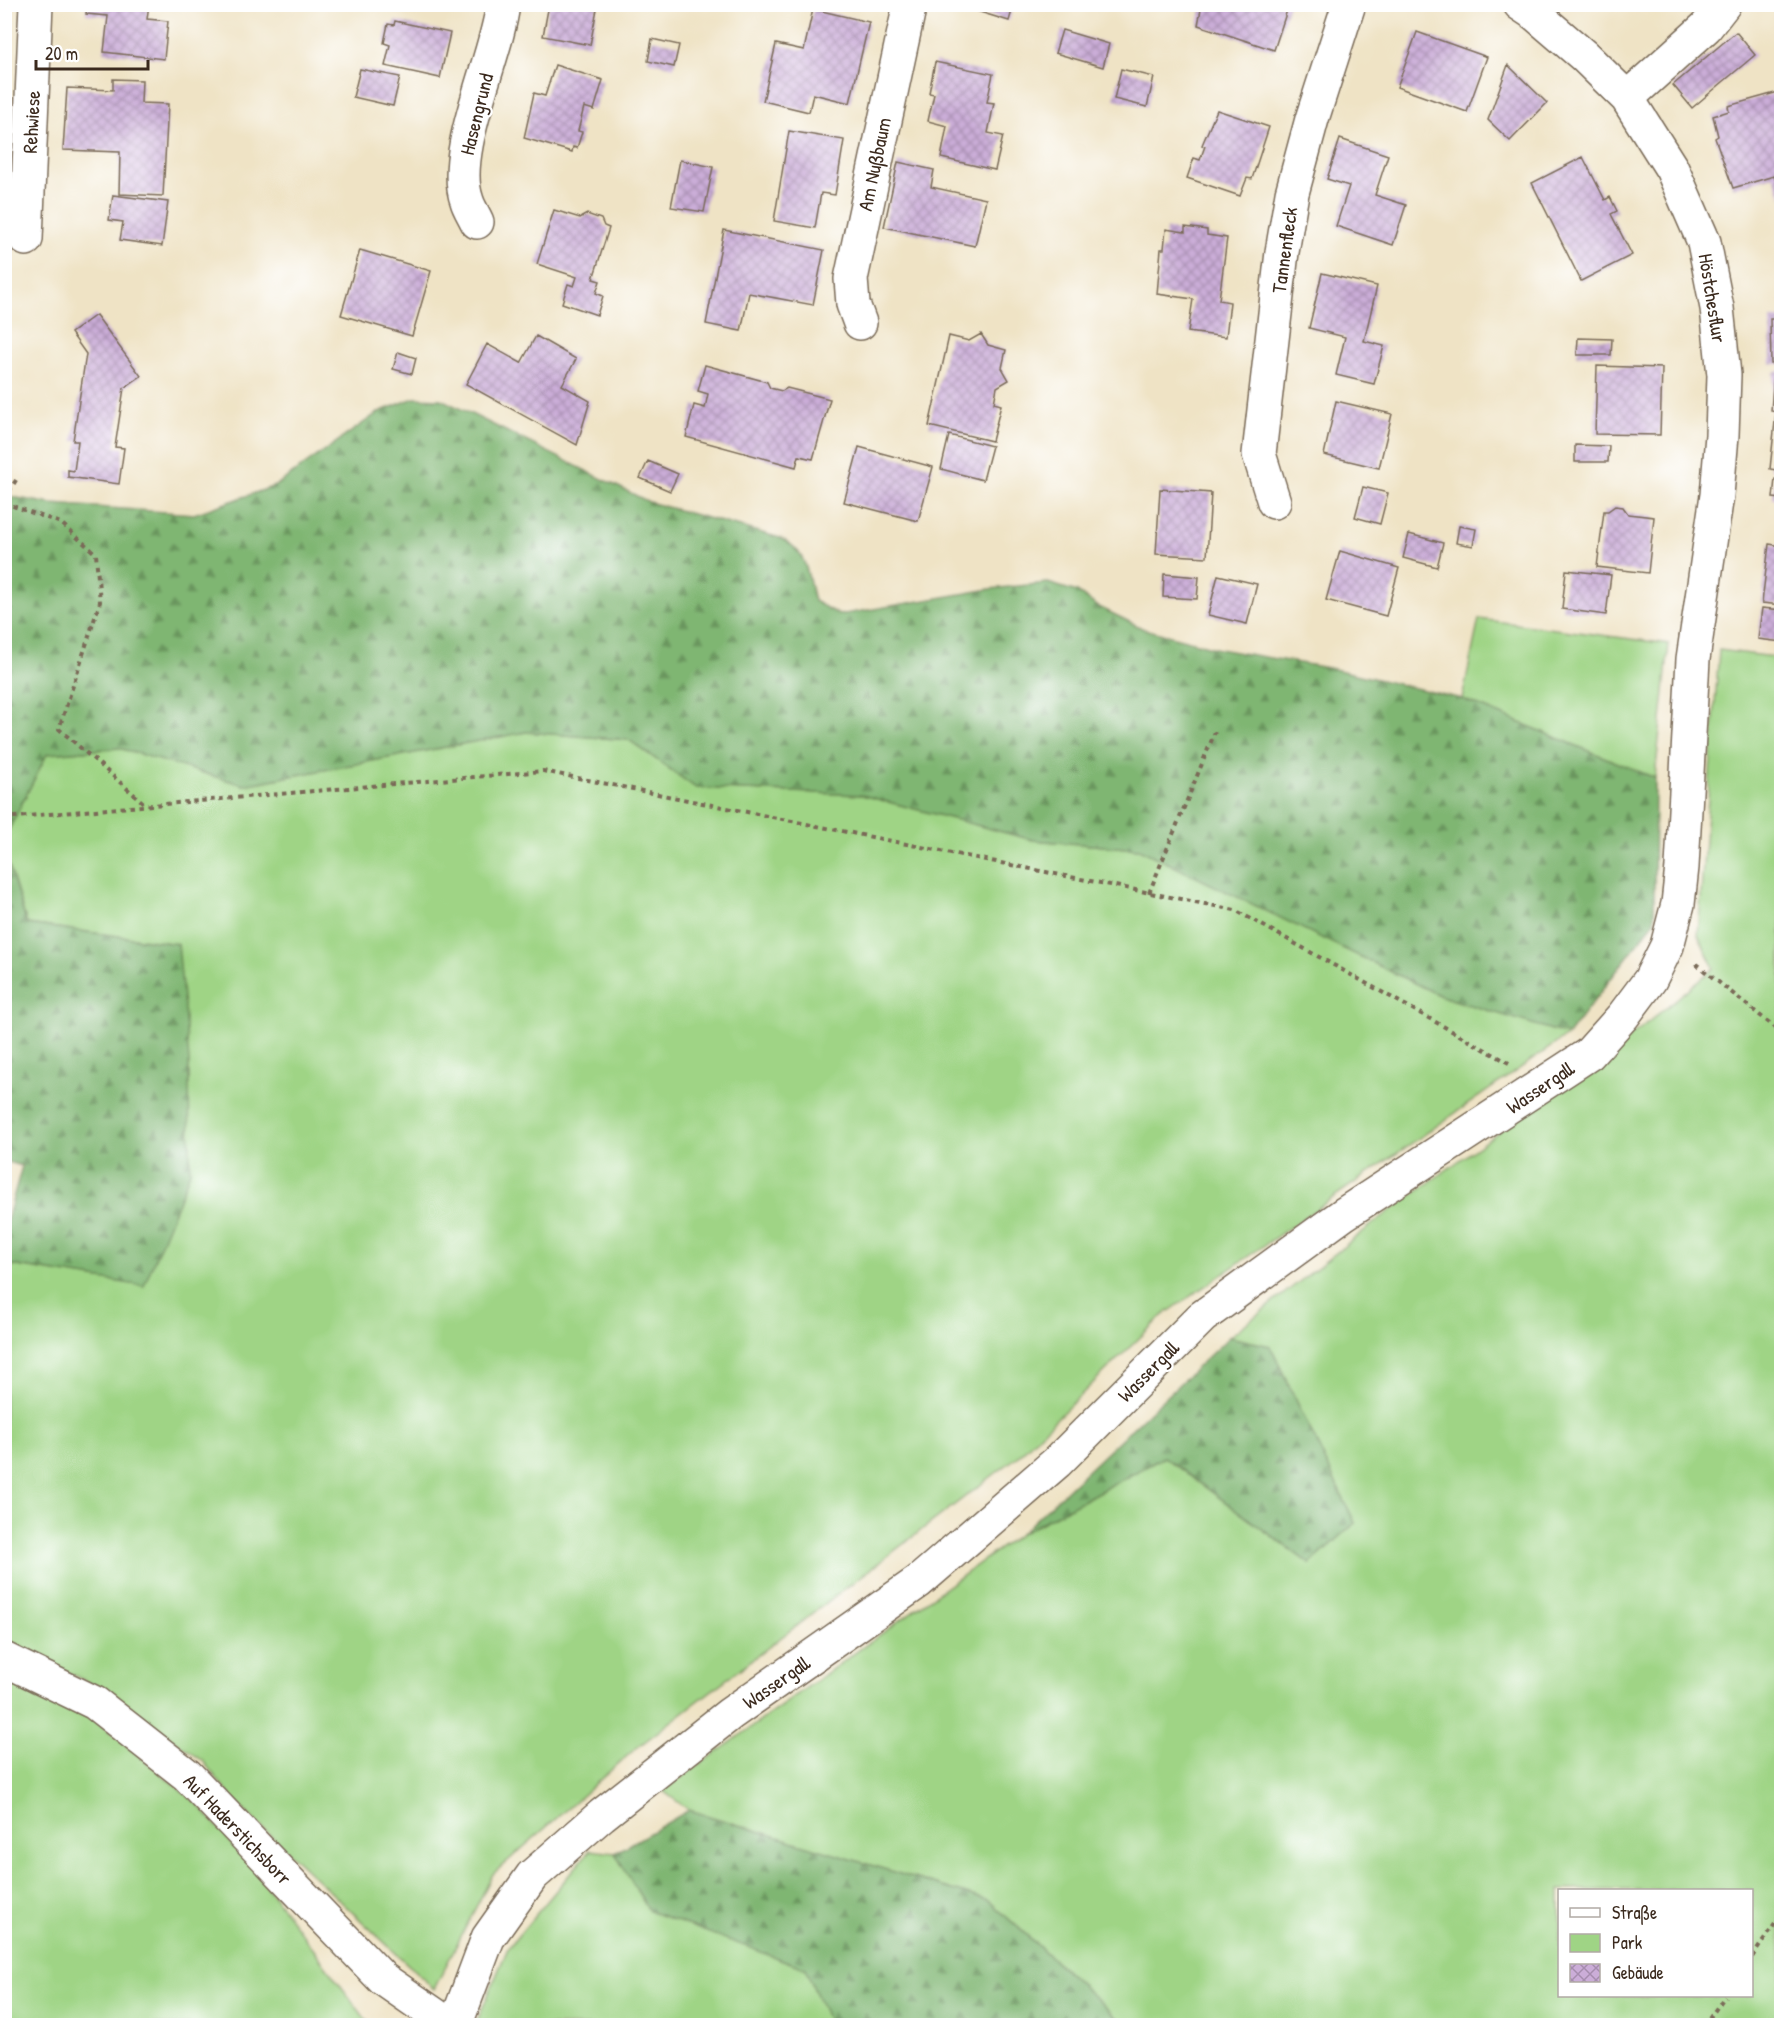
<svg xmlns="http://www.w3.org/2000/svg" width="1786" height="2030" viewBox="0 0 1786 2030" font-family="'Patrick Hand',sans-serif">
<defs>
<pattern id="forest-firs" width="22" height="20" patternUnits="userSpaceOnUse" patternTransform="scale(1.5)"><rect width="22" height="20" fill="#7fb672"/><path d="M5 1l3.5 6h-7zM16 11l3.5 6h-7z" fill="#69945d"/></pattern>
<pattern id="building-cross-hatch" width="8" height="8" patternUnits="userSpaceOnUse" patternTransform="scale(1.5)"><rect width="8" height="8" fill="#cbadd8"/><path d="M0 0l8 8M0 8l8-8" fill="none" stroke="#a68daf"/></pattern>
</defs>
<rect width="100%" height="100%" fill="#fff"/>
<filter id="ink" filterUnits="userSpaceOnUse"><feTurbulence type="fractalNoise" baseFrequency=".0167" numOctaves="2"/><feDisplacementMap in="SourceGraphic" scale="12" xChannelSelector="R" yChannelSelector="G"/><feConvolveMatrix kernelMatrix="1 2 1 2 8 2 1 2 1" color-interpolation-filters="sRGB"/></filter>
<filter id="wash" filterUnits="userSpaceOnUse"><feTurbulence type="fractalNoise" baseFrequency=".008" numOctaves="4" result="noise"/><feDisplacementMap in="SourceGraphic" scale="24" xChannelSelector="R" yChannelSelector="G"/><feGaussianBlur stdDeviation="1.35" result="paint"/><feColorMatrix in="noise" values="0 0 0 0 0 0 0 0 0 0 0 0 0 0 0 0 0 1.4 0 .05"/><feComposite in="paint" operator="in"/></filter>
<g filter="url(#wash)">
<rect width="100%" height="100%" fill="#efe3c5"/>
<path fill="#9fd485" stroke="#6d7f52" stroke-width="1.5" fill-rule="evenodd" d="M1479,619L1669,644L1655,778L1462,699Z
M1719,650L1781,658V2025H1125L989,1901L689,1810L663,1791L1020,1534L1164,1457L1310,1564L1355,1523L1270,1346L1229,1337L1379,1219L1641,1028L1714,968L1698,935ZM1560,1890H1752V1996H1560Z
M526,732L629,740L696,788L862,795L1033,840L1139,849L1441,996L1568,1035L1162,1316L1017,1457L634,1750L493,1874L434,1989L236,1803L203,1761L106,1691L5,1642L4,1264L133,1284L178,944L27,924L5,853V837L47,754L119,748L244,785Z
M4,1675L87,1713L199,1805L258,1875L370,2025H5Z
M590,1850L615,1853L649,1911L805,1968L830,2025L475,2026L508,1948Z"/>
<path fill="url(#forest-firs)" stroke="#5d7048" stroke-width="1.5" d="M414,398L441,399L649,502L780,538C808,551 807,573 814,601L839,615L990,589L1048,583L1077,592L1097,606L1144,629L1219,649L1334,669L1462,699L1655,778L1654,922L1568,1035L1441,996L1139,849L1033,840L862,795L696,788L629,740L526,732L244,785L119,748L47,754L5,837V496L52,504L194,514L275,486L379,412Z
M5,853L27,924L178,944L189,1061L190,1172L144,1286L5,1264V1227L22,1166L5,1161Z
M1229,1337L1270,1346L1355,1523L1310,1564L1164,1457L1020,1534Z
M689,1810L989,1901L1125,2025H830L805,1968L649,1911L615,1853Z"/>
<g id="blocks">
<path fill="url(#building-cross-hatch)" d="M87,4H149L147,19L168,21L164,59L104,52L108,16L86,14Z
M549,4H598L590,45L543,36Z
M954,4H1014L1009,21Z
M1202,4H1289L1274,50L1198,25Z
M813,9L869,22L850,103L813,94L809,112L763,101L776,44L804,50Z
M395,21L450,33L440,78L385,66L390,45L384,43L388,24L394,25Z
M1062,30L1109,44L1103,67L1055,53Z
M1417,32L1487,57L1467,112L1397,87Z
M1736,32L1755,55L1692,108L1673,85Z
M652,39L679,45L674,67L648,61Z
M935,62L993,74L987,102L994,103L988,133L1003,136L995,170L941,158L947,126L928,121L934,94L929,93Z
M555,65L603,80L594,110L584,107L578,131L582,132L577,148L573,147L572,152L524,138L534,93L545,96Z
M1508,65L1547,103L1510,141L1488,120Z
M360,69L400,77L393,106L353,97Z
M1121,69L1154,77L1147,107L1114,99Z
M113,79L142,80L141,103L168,104L163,196L119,194L120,152L63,150L67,88L113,90Z
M1782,91V198L1774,176L1733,188L1715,138L1718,136L1713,116L1729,111L1728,106Z
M1217,110L1269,127L1252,179L1247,178L1240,196L1187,178L1194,158L1200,160L1205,146L1202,145Z
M789,131L844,140L835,195L821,193L815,228L774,221Z
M1340,139L1388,155L1375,195L1406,205L1393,245L1336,226L1349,186L1327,179Z
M1583,157L1605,200L1610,197L1617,211L1611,214L1632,255L1581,281L1532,183Z
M680,160L713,167L704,212L671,207Z
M898,162L934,170L931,187L986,199L975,246L884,227Z
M113,195L168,202L162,246L120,240L123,222L109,220Z
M554,210L580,218L587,214L601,219L604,226L609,228L593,279L600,281L596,293L603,296L597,315L562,303L568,284L574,286L577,277L537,264Z
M1185,227L1207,230V235L1227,238L1219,300L1230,302L1226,337L1188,332L1193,299L1157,294L1161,249H1164L1166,229L1185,232Z
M724,230L824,250L813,305L749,293L741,331L706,324Z
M360,250L431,271L412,336L341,315Z
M1322,273L1377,286L1364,341L1384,346L1374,384L1336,375L1345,337L1309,328Z
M96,315L141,376L124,388L115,447L124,448L119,484L68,477V470L74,471L78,441H73L86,354L71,333Z
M1770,319H1782V364H1771Z
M981,334L988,345L1006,350L1002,368L1009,380L997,387L994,403L1001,405L992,441L929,426L949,336L969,341Z
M536,336L576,359L562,385L590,401L577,445L466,384L487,344L521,363Z
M1578,338L1612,339L1611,355H1577Z
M398,352L416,358L412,374L393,369Z
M705,365L767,382L770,388L782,391L787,388L830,399L813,459L799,456L796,467L686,437L694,405L705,408L708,394L698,391Z
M1597,366L1662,368L1660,435L1595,434Z
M1782,371V471L1770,469L1776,412L1771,411L1774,372Z
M1336,401L1392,414L1379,468L1324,455Z
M949,435L992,446L983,480L941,469Z
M1575,445L1609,446L1608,462H1575Z
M859,447L933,467L918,521L844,502Z
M648,461L678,474L670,491L640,478Z
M1775,479H1782V499L1773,498Z
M1363,487L1388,493L1380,524L1355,517Z
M1160,489L1211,493L1207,557L1156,554Z
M1615,506L1623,507L1628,514L1654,517L1648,573L1597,567L1604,511H1608Z
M1459,526L1476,529L1473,546L1456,543Z
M1409,534L1443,543L1437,567L1403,558Z
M1769,544L1782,546V605L1762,603Z
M1340,551L1399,568L1386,616L1326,600Z
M1566,570L1611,575L1606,615L1562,609Z
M1164,574L1199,577L1197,599L1163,597Z
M1218,575L1257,584L1247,624L1208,615Z
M1762,608L1782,610V642L1758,639Z"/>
</g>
</g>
<g filter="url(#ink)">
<use href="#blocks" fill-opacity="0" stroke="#7a6b58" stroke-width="1.5"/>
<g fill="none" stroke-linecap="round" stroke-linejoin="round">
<defs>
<path id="minor" d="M1627,98L1706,27L1724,4
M477,222C474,215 469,208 467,201C449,153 497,57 503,4
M26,239L36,4
M860,323L853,304L851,279L910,4
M1274,502L1259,454L1282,252L1292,193L1312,119L1349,4
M4,1659L95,1703L187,1775L383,1979L451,2026
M455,2026L488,1938L532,1876L602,1815L730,1714L918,1582L1057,1462L1202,1317L1344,1214L1589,1054L1623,1016L1650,980L1667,946L1678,904L1682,867L1693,659L1717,495L1722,435L1724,375L1717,308L1704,242L1672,169L1627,98L1584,56L1535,14L1520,4"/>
</defs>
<use href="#minor" stroke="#7a6b58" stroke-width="36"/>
<path stroke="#7a6b58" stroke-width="4" stroke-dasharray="4.5 4.5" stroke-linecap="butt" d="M4,499L18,477
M4,503L61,523L96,554L100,602L59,729L146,805
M4,818L543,771L1235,910L1509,1063
M1149,893L1215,732
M1696,964L1782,1033
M1752,1957L1782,1914
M1704,2026L1725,1996"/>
<use href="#minor" stroke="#fff" stroke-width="33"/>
</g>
</g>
<g text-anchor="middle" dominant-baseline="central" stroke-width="4.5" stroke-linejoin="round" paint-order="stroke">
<g font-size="20" fill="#3b2a1e" stroke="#fff">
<text transform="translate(476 114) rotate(-76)">Hasengrund</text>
<text transform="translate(31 122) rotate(-87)">Rehwiese</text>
<text transform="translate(874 164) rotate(-78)">Am Nußbaum</text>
<text transform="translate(1284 250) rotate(-82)">Tannenfleck</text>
<text transform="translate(1713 298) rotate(81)">Höstchesflur</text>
<text transform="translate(1540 1087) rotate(-34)">Wassergall</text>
<text transform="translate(1148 1371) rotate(-45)">Wassergall</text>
<text transform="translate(776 1682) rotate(-35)">Wassergall</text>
<text transform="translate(238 1829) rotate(46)">Auf Haderstichsborr</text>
</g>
</g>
<rect width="1786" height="2030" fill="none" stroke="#fff" stroke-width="24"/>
<rect x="1558" y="1889" width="195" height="108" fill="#ffffff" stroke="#b1aaa5" stroke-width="1.5"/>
<rect x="1570" y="1908" width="30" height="9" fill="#ffffff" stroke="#b1aaa5" stroke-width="1.5"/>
<text x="1612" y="1919" font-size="18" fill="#3b2a1e">Straße</text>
<rect x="1570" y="1934" width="30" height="18" fill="#9fd485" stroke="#b1aaa5" stroke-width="1.5"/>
<text x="1612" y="1949" font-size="18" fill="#3b2a1e">Park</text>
<rect x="1570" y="1964" width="30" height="18" fill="url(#building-cross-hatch)" stroke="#b1aaa5" stroke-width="1.5"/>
<text x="1612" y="1979" font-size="18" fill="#3b2a1e">Gebäude</text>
<path d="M36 60v9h112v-9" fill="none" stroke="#3b2a1e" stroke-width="3"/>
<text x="45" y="60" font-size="18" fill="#3b2a1e" stroke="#ffffff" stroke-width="4.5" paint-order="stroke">20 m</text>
</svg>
